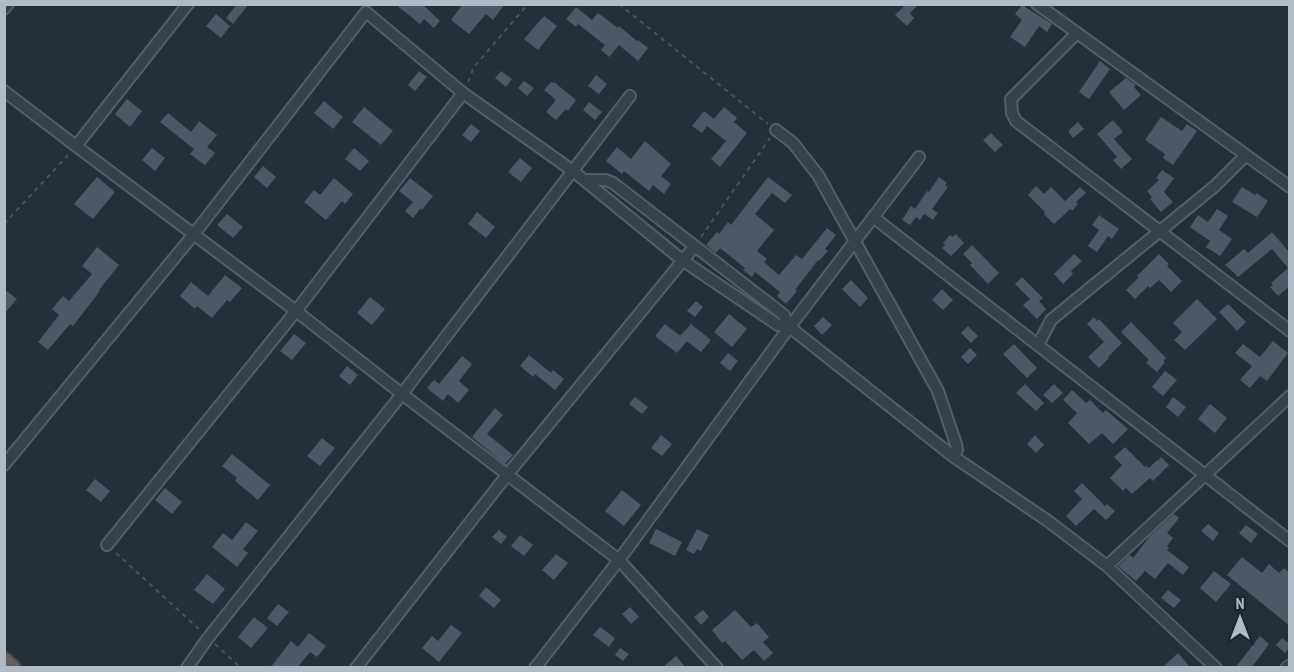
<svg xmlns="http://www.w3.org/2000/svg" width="1294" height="672" viewBox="0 0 1294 672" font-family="'PT Sans Narrow',sans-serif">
<rect width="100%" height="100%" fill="#232f39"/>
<path fill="#4c5965" d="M237,4H249L233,24L226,18Z
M395,4H422L440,21L434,28L424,19L420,24Z
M463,4H505L493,20L486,14L469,34L451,20Z
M906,4H919L910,13L914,18L907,26L895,15Z
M1022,5L1052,24L1047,32L1039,26L1025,47L1010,37L1022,20L1015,14Z
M576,7L592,20L598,13L618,28L619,26L637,41L638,40L648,48L638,61L619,45L609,57L601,50L605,45L578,24L576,27L566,19Z
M216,14L230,26L221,38L206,26Z
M544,16L557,26L538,50L524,39Z
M1100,61L1110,69L1089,99L1079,92Z
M419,71L427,77L415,91L408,85Z
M501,71L512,79L506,87L495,78Z
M596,75L607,84L599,94L588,86Z
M1126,78L1136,85L1134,87L1141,95L1124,110L1109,92Z
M524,81L534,88L527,96L518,88Z
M551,82L553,83L554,82L576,100L568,111L566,109L556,120L546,112L556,100L544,90Z
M127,99L142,111L130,127L115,114Z
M324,101L343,117L333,129L314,113Z
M589,102L602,112L595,120L583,110Z
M364,107L393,131L381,145L352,122Z
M724,107L737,118L734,122L747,133L720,167L711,159L726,141L707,126L702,133L692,126L704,111L714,119Z
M168,113L191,132L199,121L217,135L207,147L215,153L205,165L190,154L194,149L160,122Z
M1161,117L1182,131L1187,124L1197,131L1173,165L1163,158L1165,154L1145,140Z
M1113,120L1123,132L1114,139L1132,159L1121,169L1113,160L1117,157L1097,134Z
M1078,122L1084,129L1073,138L1069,133V130Z
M471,124L480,131L471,142L462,135Z
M991,133L1003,145L995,152L983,140Z
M645,141L671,164L661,176L671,184L664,194L653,185L649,191L624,171L622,174L606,161L617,147L631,159Z
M152,148L165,158L155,171L142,160Z
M354,148L369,161L360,171L345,159Z
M520,158L532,168L521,182L508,172Z
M263,166L276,177L267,188L254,177Z
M1162,170L1174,178L1164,192L1173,202L1161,212L1150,199L1152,197L1147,191L1159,180L1156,178Z
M97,177L115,192L93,219L74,204Z
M768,177L792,195L785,203L772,193L755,214L774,230L757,251L767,259L764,262L779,275L796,255L802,259L827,228L836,235L825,249L828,251L819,261L818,260L795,290L797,291L786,304L777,296L780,292L755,272L752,277L743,270L745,268L720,248L716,253L706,245L717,232L719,234L728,222L731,225Z
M939,177L947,183L945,185L948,187L932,209L938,213L933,220L924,214L920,220L916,217L910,225L902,220L911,206L915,209L927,191L929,192Z
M334,178L353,194L345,204L342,201L326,220L304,202L314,190L320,195Z
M410,178L433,196L422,210L421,208L413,218L405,211L413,202L399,191Z
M1036,186L1044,194L1051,187L1065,201L1080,187L1086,193L1076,202L1078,204L1072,211L1070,209L1054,224L1044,214L1045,212L1028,195Z
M1242,187L1255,195L1256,193L1268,201L1257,217L1232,202Z
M1217,209L1228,216L1219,230L1232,239L1220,256L1206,247L1210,241L1190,227L1198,215L1208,222Z
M477,212L495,227L486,238L468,224Z
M227,214L243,227L233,238L217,225Z
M1099,215L1119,229L1112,239L1108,236L1097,252L1088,246L1099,230L1092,225Z
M1272,232L1290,253V286L1278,296L1270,287L1273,285L1271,283L1288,268L1272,249L1238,277L1231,270L1225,265L1244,249L1248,253Z
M956,234L964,243L951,256L942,248L945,245L943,243L950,235L952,237Z
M972,245L999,273L988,284L970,265L972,263L963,254Z
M97,247L119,265L99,290L100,291L73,326L70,324L48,350L38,342L59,315L52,309L63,296L69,301L92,274L82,266Z
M1074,254L1082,261L1071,271L1073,274L1063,284L1054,274Z
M1159,254L1169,264L1167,266L1182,281L1171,292L1159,280L1150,288L1148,286L1135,299L1126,290L1139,277L1137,276Z
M225,275L242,288L230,302L227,300L212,318L197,306L195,309L180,296L191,282L208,296Z
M1022,277L1043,298L1039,301L1046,309L1037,319L1023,305L1030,299L1015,284Z
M851,280L868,298L860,307L842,289Z
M4,289L17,299L4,314Z
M942,289L953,300L943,310L932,300Z
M370,297L385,309L372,325L357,313Z
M1197,299L1217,319L1185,350L1174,340L1182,332L1173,323Z
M696,301L703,307L695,317L687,311Z
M1228,304L1246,322L1237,331L1219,312Z
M729,314L747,329L732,347L714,332Z
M823,317L832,325L822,335L814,326Z
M1094,317L1097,321L1099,319L1122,343L1108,357L1109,358L1099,368L1088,357L1104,342L1087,324Z
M1131,322L1166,358L1163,361L1165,362L1157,372L1146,363L1149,360L1121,332Z
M665,324L687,341L677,353L655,336Z
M691,324L711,340L701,352L680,336Z
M968,326L978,336L971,343L961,333Z
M294,334L306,343L292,360L280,351Z
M1273,341L1288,353L1267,381L1260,376L1250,388L1240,380L1252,366L1235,353L1243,344L1260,357Z
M1014,344L1037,368L1027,378L1003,354Z
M970,348L977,355L968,364L961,357Z
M728,353L738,361L730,371L720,363Z
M529,355L551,373L553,370L564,379L555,390L535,374L533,377L520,366Z
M462,356L472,364L459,381L469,390L458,403L448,394L443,401L427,388L434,380L439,384Z
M347,366L358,375L350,385L339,376Z
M1165,371L1177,380L1163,396L1152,387Z
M1025,384L1044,403L1036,411L1016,393Z
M1054,384L1063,393L1052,403L1043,395Z
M1072,390L1086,403L1090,400L1103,413L1106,410L1128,429L1113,444L1102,433L1089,444L1068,423L1077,413L1063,400Z
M635,397L648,407L642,414L629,404Z
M1173,397L1186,407L1178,417L1166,407Z
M1210,404L1227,418L1215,433L1198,419Z
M495,408L503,415L487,434L513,455L505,464L472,437Z
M661,435L672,444L662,456L651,448Z
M1035,435L1044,445L1036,453L1027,444Z
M322,438L335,448L320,466L307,456Z
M1125,447L1145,467L1147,466L1149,468L1157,460L1158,461L1161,457L1169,465L1153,481L1150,478L1132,494L1126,488L1123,491L1110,478L1122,465L1114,457Z
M232,454L270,485L258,500L235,481L237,478L222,466Z
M95,479L110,491L101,502L86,490Z
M1082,483L1105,506L1107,504L1115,511L1106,520L1094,509L1076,526L1066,516L1082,499L1074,491Z
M165,488L182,502L172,514L155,500Z
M622,490L641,505L624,526L605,511Z
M1174,514L1179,518L1167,533L1173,538L1167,546L1169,548L1167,550L1189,567L1183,575L1168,563L1155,579L1145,571L1136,581L1118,566L1130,555L1133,558L1150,536Z
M246,522L258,531L243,549L248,553L237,567L212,547L223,533L232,540Z
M1208,524L1219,533L1213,541L1201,531Z
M1246,525L1258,534L1251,543L1239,533Z
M656,529L682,542L675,556L649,543Z
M697,529L709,535L701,551L697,549L694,554L686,550Z
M499,530L507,537L501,544L492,537Z
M520,535L533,545L524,556L511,546Z
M556,554L568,563L554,580L542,570Z
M1242,557L1262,573L1269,564L1279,573L1284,568L1290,573V626L1227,575Z
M1214,571L1231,584L1216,602L1200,588Z
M207,574L225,589L213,604L194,590Z
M486,587L501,600L494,608L479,596Z
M1168,590L1181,600L1174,608L1161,598Z
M278,604L289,612L277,626L267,618Z
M630,607L639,617L631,624L622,614Z
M703,610L709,617L701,625L694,617Z
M735,610L751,627L757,623L769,637L763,642L773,653L764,661L754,650L742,660L725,641L722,643L712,630Z
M254,617L268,628L251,648L238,637Z
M451,625L462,633L439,662L422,648L432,636L438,641Z
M600,627L615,638L609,647L593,635Z
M309,633L326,646L317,657L310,652L297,668H270L291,641L298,647Z
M1260,636L1269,644L1258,659L1251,668H1235Z
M1282,638L1290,644V647L1285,653L1276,645Z
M620,648L629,654L623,661L615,655Z
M1178,653L1191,668H1162Z
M676,656L686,668H662Z"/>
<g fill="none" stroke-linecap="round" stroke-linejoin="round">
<defs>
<path id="minor" d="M1037,4L1290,187
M4,9L8,4
M1077,33L1011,99L1012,113L1016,121L1290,331
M4,91L76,146L296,311L402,394L619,560L717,668
M776,130L793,143L818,175L938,391L956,444L957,450L954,457
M76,146L188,4
M584,180H606L613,183L784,315L787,322V325L954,457L1048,521L1107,566L1216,668
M873,217L1290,541
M1038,345L1051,320L1215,186L1246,155
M4,465L194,234L366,12L463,93L573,171L682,260L778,325H787
M107,545L296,311L463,93
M1107,566L1290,396
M187,668L208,638L402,394L630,96
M356,668L507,475L694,247
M535,668L619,560L785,333L919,157"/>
<path id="tertiary" d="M1287,668L1290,666"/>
<path id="trunk" d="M4,661L12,668"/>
</defs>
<use href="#minor" stroke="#555e67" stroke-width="14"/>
<use href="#tertiary" stroke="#555e67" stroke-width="15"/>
<use href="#trunk" stroke="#424b54" stroke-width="20"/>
<path stroke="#455859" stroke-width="2" stroke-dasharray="4.5 4.5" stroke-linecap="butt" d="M619,4L768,124
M468,82L474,67L528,4
M4,224L68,155
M701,237L770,138
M116,553L200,630
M215,644L241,668"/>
<use href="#minor" stroke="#374149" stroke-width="10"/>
<use href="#tertiary" stroke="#374149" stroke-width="12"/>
<use href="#trunk" stroke="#62605e" stroke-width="16"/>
</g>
<rect width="1294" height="672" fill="none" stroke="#b2bbc5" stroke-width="12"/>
<g transform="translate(1240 618)" stroke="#1c262e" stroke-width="4.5" paint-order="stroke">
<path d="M0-4.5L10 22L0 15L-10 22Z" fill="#b2bbc5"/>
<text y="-9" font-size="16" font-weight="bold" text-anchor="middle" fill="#b2bbc5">N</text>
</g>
</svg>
